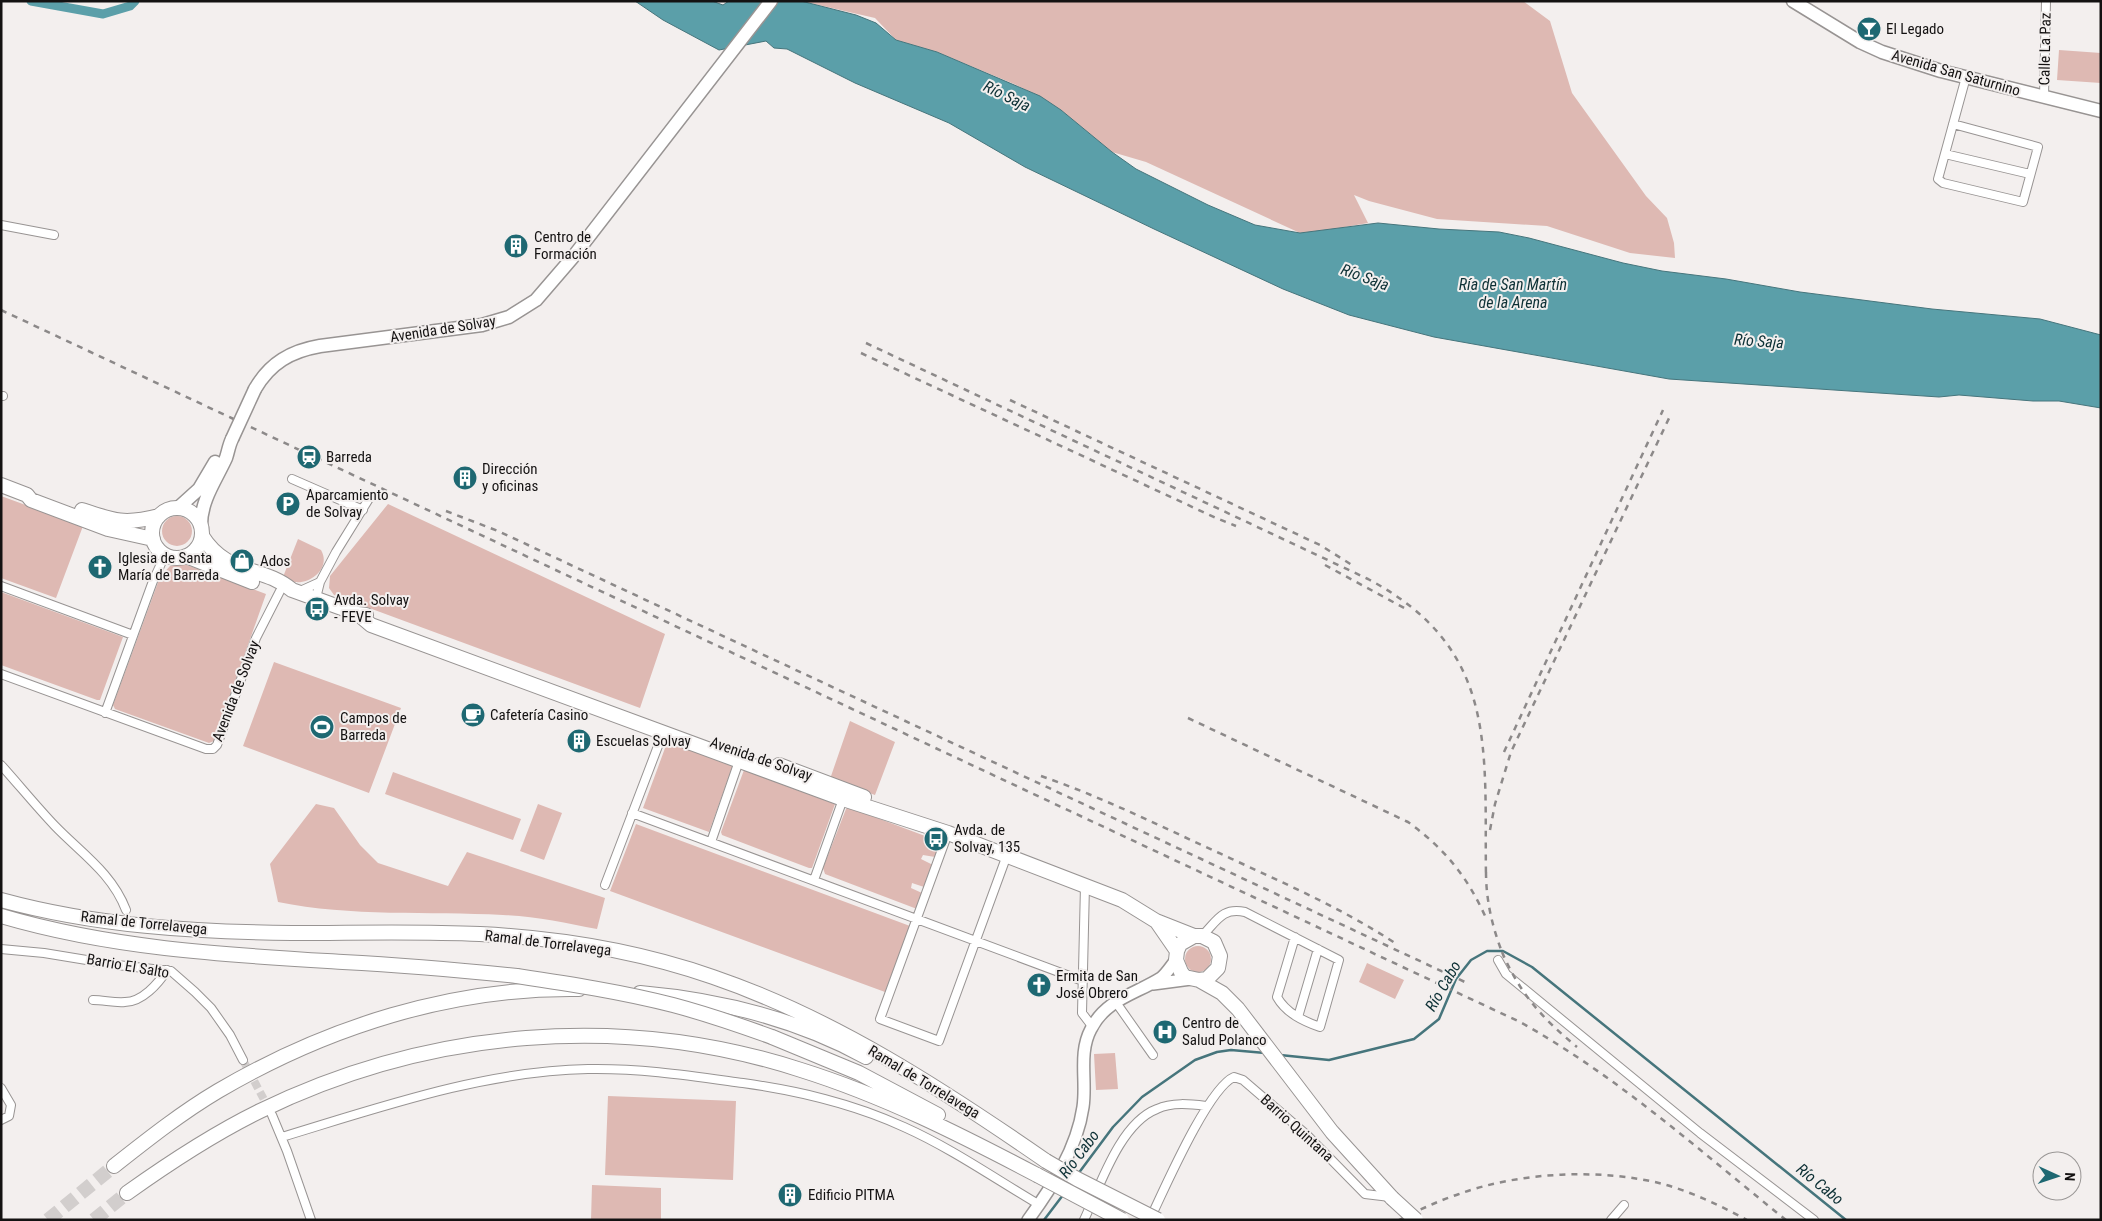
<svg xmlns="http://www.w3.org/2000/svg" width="2102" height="1221" viewBox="0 0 2102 1221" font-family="'Roboto Condensed',sans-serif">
<rect width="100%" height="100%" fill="#f3efee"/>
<path fill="#deb9b3" d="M801,1H1523L1550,21L1572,93L1646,196L1667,218L1674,243L1675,258L1630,253L1547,226L1437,219L1369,201L1354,195L1368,223L1316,232L1300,233L1146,162L1112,152L1061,110L1043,98L1014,84L937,52L896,40L875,18Z
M2059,50L2101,53V83L2057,80Z
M1,496L83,526L56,598L1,578Z
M388,504L665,634L640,708L334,595L329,588L330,576Z
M162 531a15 15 0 1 1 30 0a15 15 0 1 1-30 0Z
M298,539L321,550C331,567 312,584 295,582C291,581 287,579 283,577Z
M184,564L266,594L214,741L209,743L115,709L113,705L160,577L170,566Z
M1,592L123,637L100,700H97L1,665Z
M274,662L401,708L369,793L243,746Z
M850,721L895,742L875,795L830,779Z
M668,740L733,765L709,832L643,808Z
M744,770L835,804L812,868H809L722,835L721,832Z
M393,772L521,819L513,840L385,794Z
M316,804L334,808L360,845L378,863L448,886L467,852L605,898L597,929C566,923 534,916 503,915C428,911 351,917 278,902L270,864Z
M538,804L562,813L544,860L520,851Z
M848,807L941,842L935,857L923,855L921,859L933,865L926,885L924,887L912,883L911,888L922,893L917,909L825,874L823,868L846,809Z
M636,824L910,926L885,992L610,891Z
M1185 959a13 13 0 1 1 26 0a13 13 0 1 1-26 0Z
M1367,963L1404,980L1395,999L1359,982Z
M1115,1053L1118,1089L1096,1090L1094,1054Z
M608,1096L736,1101L733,1180L605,1175Z
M592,1185L661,1188V1220H591Z"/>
<path fill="#5b9fa9" stroke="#46757c" d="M635,1H712L723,5L729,1H801L856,15L876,23L896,40L937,52L1040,96L1061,110L1112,152L1136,169L1208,205L1255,225L1300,233L1378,223L1439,229L1499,232L1529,238L1623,263L1662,271L1726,279L1800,292L1932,309L2040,319L2101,335V408L2059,401H2033L1959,395L1939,397L1669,379L1434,337L1349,315L1283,289L1154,229L1025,167L949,123L855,83L787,49L774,48L766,41L719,50L663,20Z"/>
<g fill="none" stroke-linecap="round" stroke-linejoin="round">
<path stroke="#46757c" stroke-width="2.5" d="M1280,1055L1329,1060L1414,1039L1439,1019L1456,979L1471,960L1487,951H1503L1532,967L1846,1220
M1078,1174L1113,1127L1142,1097L1195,1060L1217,1052L1231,1050L1265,1053
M1044,1220L1063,1195"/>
<path stroke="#5b9fa9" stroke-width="9" d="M31,1L103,14L130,6L135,1"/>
<path stroke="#d2cecd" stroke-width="8" stroke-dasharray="8 4" stroke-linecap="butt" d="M243,1060L269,1109"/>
<path stroke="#d2cecd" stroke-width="14" stroke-dasharray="14 7" stroke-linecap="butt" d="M48,1220L114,1166
M94,1220L127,1193"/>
<defs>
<path id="street" d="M2044,97L2046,1
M1953,124L2038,147L2023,202L1943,183L1938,179L1966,77
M1945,154L2030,174
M1,225L54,235
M1,396H3
M292,479L363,510
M1,586L133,635
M298,592L320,582
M316,598L320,582L336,552L370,497
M1,674L206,749H213L217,745L256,638L280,591
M105,713L153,581L165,555
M1,765C19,785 36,806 55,826C81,853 112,873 126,910
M632,813L1083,981
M948,833L880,1019L939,1041L1007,855
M711,842L739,761
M814,880L843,799
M605,885L663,733
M1085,885L1082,1013L1092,1026
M1202,936C1217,921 1222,907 1245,912L1339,960L1320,1027C1303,1021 1286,1013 1277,997L1295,937
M1,949L44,953L117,965L171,971L195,992L211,1008L230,1035L243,1060
M1498,960L1506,974L1700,1133L1814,1220
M93,1000C104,1000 114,1003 125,1002C142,1002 158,984 167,970
M1115,1001L1153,1055
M1298,1017L1318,949
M1,1088L11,1105L9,1116L1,1120
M272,1115L287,1151L311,1220
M282,1137C381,1107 484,1071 588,1069C641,1068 692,1076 743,1083C799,1091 852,1103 904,1127C951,1148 994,1178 1038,1204
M1150,1219C1164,1190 1208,1088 1234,1077L1243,1080L1307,1135L1365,1194L1390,1197
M1084,1220C1100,1186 1120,1123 1157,1109C1172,1102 1190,1104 1206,1106
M1611,1220L1624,1205"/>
<path id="secondary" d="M1153,984L1191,979
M1028,1220C1052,1187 1077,1149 1083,1107C1087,1081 1078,1053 1091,1029C1106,999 1136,994 1161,978C1167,973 1171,966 1176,960"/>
<path id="primary" d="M1793,1L1860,42L1882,52L1941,71L2101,111
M255,389C270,363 291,351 320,346L482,325L509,317L536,300L573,257L771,1
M178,508L199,489L215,462
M201,525C201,500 216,480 226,458C228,452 229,445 232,439"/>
<path id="highway" d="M1,485L27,495L31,500L108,529L153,539
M152 533a25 25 0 1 1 50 0a25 25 0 1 1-50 0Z
M82,510C114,521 125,525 159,516
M202,536C227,576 262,565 292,590L358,614L366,615
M186,556L252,582
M358,614L371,625L843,799L948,833L1122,900L1156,921L1194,936H1202L1214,942L1220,956L1218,968L1207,979L1199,980L1185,977L1181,972L1176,960L1177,951L1180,944L1194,936
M779,765L864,797
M1,900C96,926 194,932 292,933C354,933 417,931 480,934C559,938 638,951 713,977C833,1018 942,1089 1046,1161
M1,916C113,949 227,955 343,962C401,965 459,970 517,976
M1157,922L1177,951
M1199,980L1222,993L1238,1009L1332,1132L1392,1198
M640,993C720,1000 795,1018 866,1057
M772,1037L859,1073L938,1115
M114,1166C147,1140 181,1113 218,1091C327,1027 452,987 579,989
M127,1193C169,1163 213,1134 260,1111C428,1029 622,1012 801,1070C884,1096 961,1135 1037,1175"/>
</defs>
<use href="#street" stroke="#989493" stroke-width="10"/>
<use href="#secondary" stroke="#989493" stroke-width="14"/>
<use href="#primary" stroke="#989493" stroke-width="15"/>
<use href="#highway" stroke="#989493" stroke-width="16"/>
<use href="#street" stroke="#fff" stroke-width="8"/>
<use href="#secondary" stroke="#fff" stroke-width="11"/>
<use href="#primary" stroke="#fff" stroke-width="12"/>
<use href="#highway" stroke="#fff" stroke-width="14"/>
<path stroke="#8c8989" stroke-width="2.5" stroke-dasharray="6 6" stroke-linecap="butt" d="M1,310L1520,1022C1617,1076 1700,1151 1786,1220
M866,343L1368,579C1500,649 1484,750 1486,878
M861,353L1216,518L1236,526
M1010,400L1320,545L1352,565
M446,511L498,531L1467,983
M1325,565L1406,609
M1188,718L1408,822C1445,849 1467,876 1486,918
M1504,752L1663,410
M1041,776C1102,797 1160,826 1219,853C1279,881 1340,907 1395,943
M1490,830L1495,804L1511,752L1671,414
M1486,872C1486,902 1493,930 1504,957
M1502,952C1520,994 1542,1018 1577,1047
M1399,1220C1419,1210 1438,1201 1459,1194C1519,1172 1601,1168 1663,1184C1692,1192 1721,1206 1747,1220"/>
<defs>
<path id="primary-bridge" d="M232,439L255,389"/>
<path id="highway-bridge" d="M517,976C570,984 622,992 673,1005C707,1014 739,1025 772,1037
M1046,1161L1077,1179L1158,1220
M1037,1175L1122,1220
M1392,1198L1416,1220"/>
</defs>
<use href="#primary-bridge" stroke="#989493" stroke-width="15" stroke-linecap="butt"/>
<use href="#highway-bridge" stroke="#989493" stroke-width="16" stroke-linecap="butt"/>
<use href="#primary-bridge" stroke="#fff" stroke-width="12"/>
<use href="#highway-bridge" stroke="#fff" stroke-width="14"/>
</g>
<defs>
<symbol id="bar-disc" viewBox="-11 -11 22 22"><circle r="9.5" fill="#1e6872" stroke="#f3efee"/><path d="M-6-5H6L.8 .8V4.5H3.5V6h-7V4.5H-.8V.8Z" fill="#fff"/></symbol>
<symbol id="building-disc" viewBox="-11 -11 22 22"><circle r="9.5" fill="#1e6872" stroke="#f3efee"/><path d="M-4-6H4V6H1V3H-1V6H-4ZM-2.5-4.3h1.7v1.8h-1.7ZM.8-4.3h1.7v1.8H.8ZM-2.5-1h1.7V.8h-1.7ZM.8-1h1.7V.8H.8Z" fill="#fff"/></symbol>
<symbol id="station-disc" viewBox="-11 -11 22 22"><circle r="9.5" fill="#1e6872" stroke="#f3efee"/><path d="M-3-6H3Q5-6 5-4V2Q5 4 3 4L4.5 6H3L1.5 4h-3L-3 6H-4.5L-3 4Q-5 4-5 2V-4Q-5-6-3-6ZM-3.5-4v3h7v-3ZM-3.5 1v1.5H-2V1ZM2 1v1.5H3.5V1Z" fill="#fff"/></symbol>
<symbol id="parking-disc" viewBox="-11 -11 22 22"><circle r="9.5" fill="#1e6872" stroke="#f3efee"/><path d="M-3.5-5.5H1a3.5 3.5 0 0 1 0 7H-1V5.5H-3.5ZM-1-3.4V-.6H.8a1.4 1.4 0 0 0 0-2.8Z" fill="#fff"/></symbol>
<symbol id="shop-disc" viewBox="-11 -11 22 22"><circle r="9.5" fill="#1e6872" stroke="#f3efee"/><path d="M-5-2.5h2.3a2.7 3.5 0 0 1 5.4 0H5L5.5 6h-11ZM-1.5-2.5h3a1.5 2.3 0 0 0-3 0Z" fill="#fff"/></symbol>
<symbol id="church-disc" viewBox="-11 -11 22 22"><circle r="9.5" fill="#1e6872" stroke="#f3efee"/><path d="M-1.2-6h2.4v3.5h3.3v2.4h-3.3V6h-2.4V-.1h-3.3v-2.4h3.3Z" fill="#fff"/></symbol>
<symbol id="bus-disc" viewBox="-11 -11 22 22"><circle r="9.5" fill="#1e6872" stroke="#f3efee"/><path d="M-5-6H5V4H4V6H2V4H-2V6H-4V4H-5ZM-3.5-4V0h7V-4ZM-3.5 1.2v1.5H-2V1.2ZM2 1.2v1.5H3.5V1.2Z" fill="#fff"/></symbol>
<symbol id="cafe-disc" viewBox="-11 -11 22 22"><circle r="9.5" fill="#1e6872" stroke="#f3efee"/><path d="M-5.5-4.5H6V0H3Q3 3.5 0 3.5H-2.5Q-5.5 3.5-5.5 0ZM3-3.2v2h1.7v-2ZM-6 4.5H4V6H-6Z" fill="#fff"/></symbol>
<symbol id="stadium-disc" viewBox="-11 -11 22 22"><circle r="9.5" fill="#1e6872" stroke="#f3efee"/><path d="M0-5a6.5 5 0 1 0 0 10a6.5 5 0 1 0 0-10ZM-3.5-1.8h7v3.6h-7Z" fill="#fff"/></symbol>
<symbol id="hospital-disc" viewBox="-11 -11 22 22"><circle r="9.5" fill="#1e6872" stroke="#f3efee"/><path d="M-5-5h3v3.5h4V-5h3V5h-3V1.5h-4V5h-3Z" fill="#fff"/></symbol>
</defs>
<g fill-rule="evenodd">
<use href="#bar-disc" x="1855" y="15" width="28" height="28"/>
<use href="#building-disc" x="502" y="232" width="28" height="28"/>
<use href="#station-disc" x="295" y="443" width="28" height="28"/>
<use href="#building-disc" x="451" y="464" width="28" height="28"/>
<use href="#parking-disc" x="274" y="490" width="28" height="28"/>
<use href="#shop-disc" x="228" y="547" width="28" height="28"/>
<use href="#church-disc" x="86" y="553" width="28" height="28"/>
<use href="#bus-disc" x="303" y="595" width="28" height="28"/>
<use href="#cafe-disc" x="459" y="701" width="28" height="28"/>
<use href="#stadium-disc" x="308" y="713" width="28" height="28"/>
<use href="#building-disc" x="565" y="727" width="28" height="28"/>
<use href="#bus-disc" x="922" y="825" width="28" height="28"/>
<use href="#church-disc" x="1025" y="971" width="28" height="28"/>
<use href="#hospital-disc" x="1151" y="1018" width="28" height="28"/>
<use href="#building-disc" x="776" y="1181" width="28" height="28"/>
</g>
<g text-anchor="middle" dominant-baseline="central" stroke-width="4" stroke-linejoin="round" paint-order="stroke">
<g font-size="15" fill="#141212" stroke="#f3efee" text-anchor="start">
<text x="1886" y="29">El Legado</text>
<text x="534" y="237">Centro de<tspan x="534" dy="17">Formación</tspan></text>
<text x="326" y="457">Barreda</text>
<text x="482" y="469">Dirección<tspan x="482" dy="17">y oficinas</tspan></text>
<text x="306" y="495">Aparcamiento<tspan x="306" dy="17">de Solvay</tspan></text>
<text x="118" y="558">Iglesia de Santa<tspan x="118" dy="17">María de Barreda</tspan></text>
<text x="260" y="561">Ados</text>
<text x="334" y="600">Avda. Solvay<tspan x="334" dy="17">- FEVE</tspan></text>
<text x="490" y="715">Cafetería Casino</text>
<text x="340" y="718">Campos de<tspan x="340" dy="17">Barreda</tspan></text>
<text x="596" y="741">Escuelas Solvay</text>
<text x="954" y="830">Avda. de<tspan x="954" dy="17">Solvay, 135</tspan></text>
<text x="1056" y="976">Ermita de San<tspan x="1056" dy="17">José Obrero</tspan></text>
<text x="1182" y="1023">Centro de<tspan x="1182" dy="17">Salud Polanco</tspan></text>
<text x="808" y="1195">Edificio PITMA</text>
</g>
<g font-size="15" fill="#141212" stroke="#f3efee">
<text transform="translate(2045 49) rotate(-89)">Calle La Paz</text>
<text transform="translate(1956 73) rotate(16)">Avenida San Saturnino</text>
<text transform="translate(443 329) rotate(-9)">Avenida de Solvay</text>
<text transform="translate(236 691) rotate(-69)">Avenida de Solvay</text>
<text transform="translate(761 759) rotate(19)">Avenida de Solvay</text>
<text transform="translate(144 923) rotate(6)">Ramal de Torrelavega</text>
<text transform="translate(548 943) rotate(7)">Ramal de Torrelavega</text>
<text transform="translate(128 966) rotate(10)">Barrio El Salto</text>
<text transform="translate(924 1082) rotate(31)">Ramal de Torrelavega</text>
<text transform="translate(1297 1128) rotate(42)">Barrio Quintana</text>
</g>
<g font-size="16" font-style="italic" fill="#0d3035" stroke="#f3efee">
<text transform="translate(1007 96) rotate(26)">Río Saja</text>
<text transform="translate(1365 277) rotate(20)">Río Saja</text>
<text x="1513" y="284">Ría de San Martín<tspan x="1513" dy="18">de la Arena</tspan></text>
<text transform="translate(1759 341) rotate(4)">Río Saja</text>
<text transform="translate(1443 986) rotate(-60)">Río Cabo</text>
<text transform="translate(1079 1154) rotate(-53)">Río Cabo</text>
<text transform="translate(1820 1184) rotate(39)">Río Cabo</text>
</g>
</g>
<rect width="2102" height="1221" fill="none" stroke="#141212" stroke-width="5"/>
<g transform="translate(2057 1176) rotate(93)"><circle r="24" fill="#f3efee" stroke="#9a9796"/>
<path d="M0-4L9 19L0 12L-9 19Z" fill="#1e6872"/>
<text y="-8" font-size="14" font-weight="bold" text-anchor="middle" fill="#141212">N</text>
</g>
</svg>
